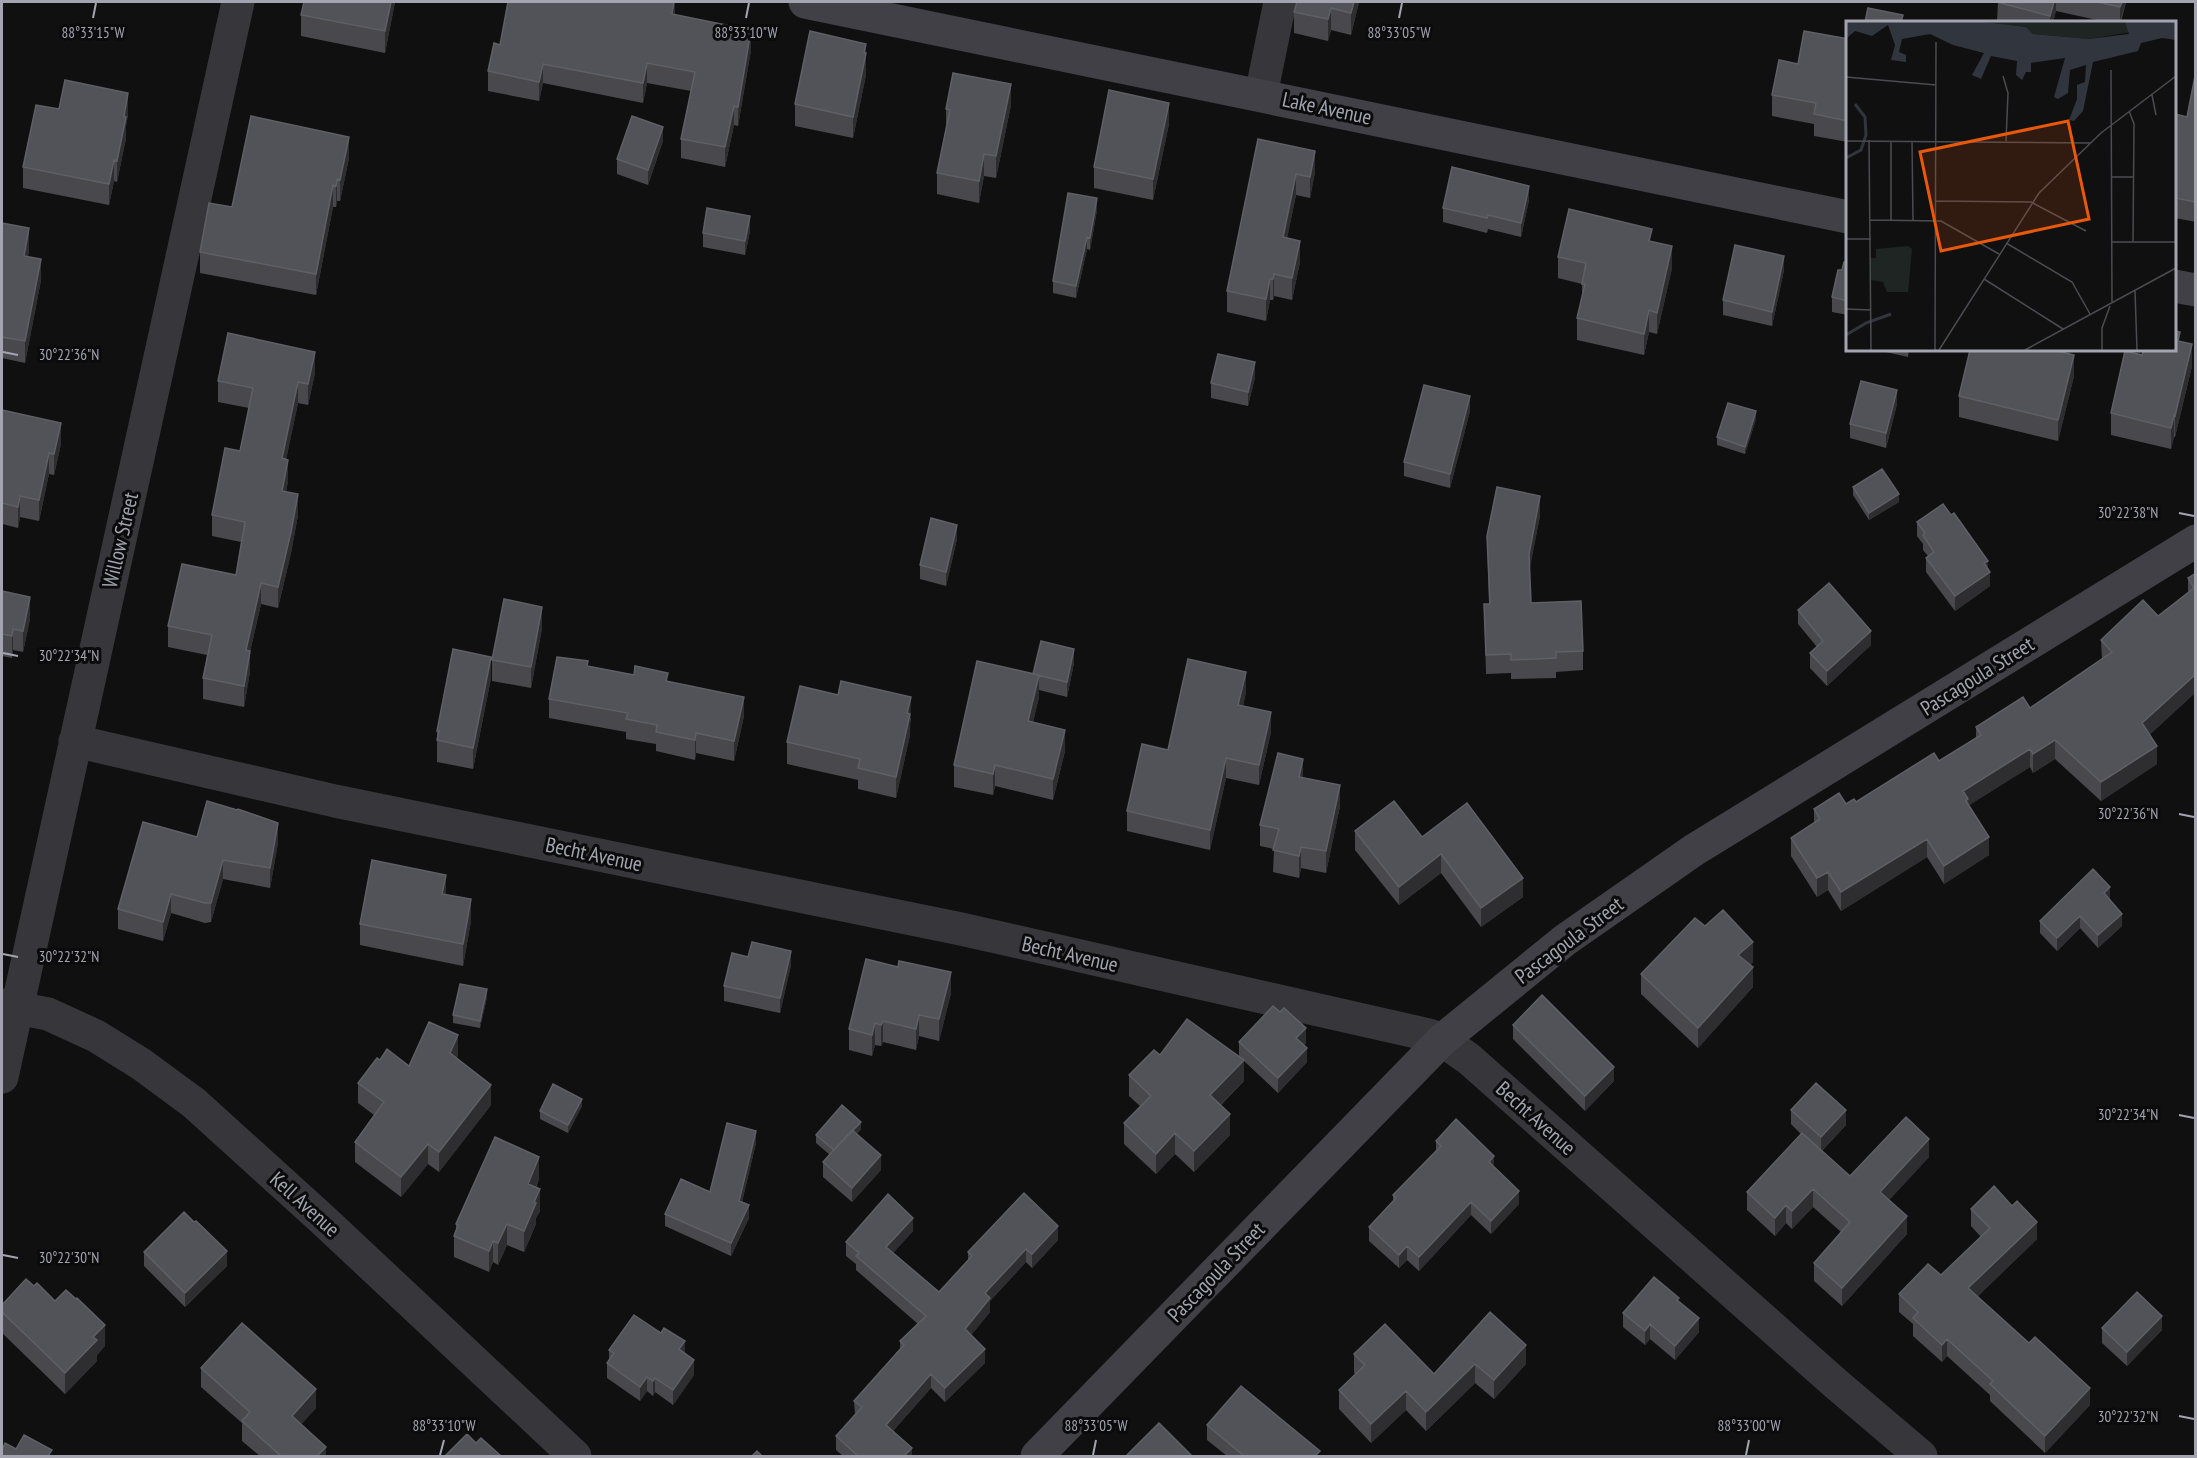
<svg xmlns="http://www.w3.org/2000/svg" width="2197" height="1458" viewBox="0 0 2197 1458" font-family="'PT Sans Narrow',sans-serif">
<rect width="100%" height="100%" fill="#111011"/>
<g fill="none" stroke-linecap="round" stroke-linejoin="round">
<path stroke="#37373b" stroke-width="33" d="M1261,95L1280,2
M75,741L335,801L961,929L1429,1035L1442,1040L1469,1059L1835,1383L1921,1456
M2,1005L48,1014L96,1036L141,1064L194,1103L322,1219L575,1456
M2,1077L238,2"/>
<path stroke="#404046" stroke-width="33" d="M805,2L1848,217
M2174,286L2196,290
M1037,1456L1442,1040L1565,940L1694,850L2196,541"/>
</g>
<path fill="#49494d" d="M395,2L385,53L301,36V15Z
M1359,2L1351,35L1331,30L1328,41L1294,33V12Z
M1998,2H2126L2121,22H2106L2056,11L2053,22H2002L1997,21Z
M675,14L751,50L738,126L734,125L725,167L681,158V139L691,91L647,83L643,103L543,83L539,101L488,91V71L500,45Z
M1848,39V142L1814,136V124L1772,116V95L1798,64Z
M866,44V75L853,138L795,126V104Z
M2196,71V222L2175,218V114L2187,117Z
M1011,105L996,178L984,176L979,203L937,194V173L946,128V109Z
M59,109L128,114L126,126V138L117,182L114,181L109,205L23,188V167Z
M1169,124L1153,200L1094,188V167Z
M1258,139L1315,172L1310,198L1296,195L1287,238L1300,262L1292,300L1274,296L1273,300H1270L1266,321L1227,312V291Z
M663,141L648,185L617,174V159Z
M349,158L340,201H337L336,207H333L316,295L200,273V252L232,207Z
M1529,200L1521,237L1488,229L1487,233L1443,222V208Z
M1097,210L1090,250L1087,249L1076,298L1053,293V281Z
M2,223L29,250L28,257L41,280L25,363L2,358Z
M750,231L745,255L703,247V233Z
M1652,242L1672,268L1657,334L1649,332L1644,355L1577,340V318L1582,297V284L1558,278V257Z
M1848,262V315L1832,312V297Z
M1784,270L1772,326L1723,315V300Z
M2180,342L2192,366L2175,437H2174L2171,449L2111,435V413L2142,355Z
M1877,350H1909L1908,357Z
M315,373L308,405L298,403L286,459L288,481L286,492L298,515L291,553L278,608L261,604L250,652V672L244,707L203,699V678L207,655L168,647V626L236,575L241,542L212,536V515L240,451L249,408L218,402V381Z
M2074,376L2058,441L1959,417V396Z
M1255,377L1248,406L1211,398V383Z
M1897,404L1886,448L1850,438V424Z
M2,410L61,444L54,475L49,474L39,521L20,517L18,528L2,524Z
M1470,411L1450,488L1404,476V462Z
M1756,419L1745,454L1717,445V437Z
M1853,487L1899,502L1869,520L1853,495Z
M1540,516L1529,570L1531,603L1583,651V670L1556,672V678L1511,679V673L1486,674L1484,604H1489L1487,536Z
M1917,522L1988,568L1990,586L1955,611L1926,572V558L1928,556L1923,550V544L1917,536Z
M957,539L946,586L920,579V565Z
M2196,573V692L2149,735L2157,764L2101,801L2055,759L2033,773L2030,767L1969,805L1989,855L1944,884L1927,857L1841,911L1828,890L1817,897L1791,856V838L1814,824V809L1856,802L1939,761L1976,738V727L2030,708L2102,659L2101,640L2158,616L2188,593V578Z
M2,591L30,619L23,652L13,650L12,658L2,656Z
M1798,610L1871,645L1827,686L1810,668V653L1817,647L1798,624Z
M542,628L531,688L492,681V660Z
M1074,663L1067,697L1039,690V697L1033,722L1065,751L1053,800L995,786L993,795L954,787V765L1033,674Z
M588,666L668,681L744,716L734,761L696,753L695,760L656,751V744L626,739V732L549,718V699Z
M491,678L473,769L437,762V731Z
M1246,692L1243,706L1271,732L1259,785L1226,778L1210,850L1127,831V811L1168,750Z
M911,718L910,724V735L896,798L858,789V780L787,764V742Z
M1303,778L1340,806L1326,873L1301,868L1299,878L1273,872L1274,849L1260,846V825Z
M1355,831L1422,837L1523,897L1481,927L1441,873L1399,905L1355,850Z
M197,837L278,843L270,888L223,879L211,922L205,923L171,913L163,941L118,929V909Z
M2110,900L2122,926L2098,948L2080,928L2057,951L2040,933V921Z
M471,921L463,966L360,945V924Z
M1705,926L1753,962L1750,965L1753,987L1698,1048L1641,994V974Z
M748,957L791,965L780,1013L724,1001V986Z
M951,993L939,1041L919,1036L916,1050L883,1042L881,1046L875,1045L872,1056L849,1050V1029Z
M487,997L480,1028L453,1023V1015Z
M1513,1025L1614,1081L1585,1111L1513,1039Z
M1239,1042L1306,1043L1304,1045L1307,1062L1278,1093L1244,1061V1081L1221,1105L1230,1135L1194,1172L1175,1154L1156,1174L1124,1144V1123L1140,1106L1129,1096V1075L1160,1055L1239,1057Z
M458,1055L457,1058L491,1105L439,1172L428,1164L401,1197L355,1162V1142L374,1115L358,1103V1083L380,1060L409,1066Z
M582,1106L568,1133L540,1119V1111Z
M1791,1110L1846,1125L1822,1151L1850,1176L1929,1157L1889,1200L1907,1234L1842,1306L1814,1281V1263L1841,1232L1813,1207L1792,1229L1786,1223L1775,1236L1747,1210V1192L1801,1134L1791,1124Z
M861,1129L857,1134L881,1170L852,1202L823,1177V1162L830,1155L816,1143V1135Z
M1436,1141L1494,1167L1519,1204L1491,1234L1471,1215L1419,1271L1407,1260L1399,1268L1369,1241V1227L1393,1202V1195L1436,1151Z
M756,1143L742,1202L749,1218L731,1256L665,1226V1214L710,1192Z
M539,1179L536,1188L540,1211L536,1218V1224L524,1252L507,1245L498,1265L493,1262L489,1272L454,1257V1236L456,1231V1224Z
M1971,1209L2037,1239L1977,1297L2090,1405L2045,1453L1990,1401V1395L1947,1356L1942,1362L1913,1336V1324L1899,1312V1294L1941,1275L1981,1237L1971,1226Z
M194,1222L227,1266L185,1307L144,1266V1252Z
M913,1231L893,1253L939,1292L968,1260V1252L1058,1240L1032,1268L1026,1262L990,1301V1312L971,1335L985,1363L945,1402L931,1388L893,1431L912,1456H843L836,1450V1436L855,1415L854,1401L900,1349V1341L918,1324L856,1270V1264L846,1256V1242Z
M34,1286L55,1301L105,1346L97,1355V1361L65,1394L2,1333V1305Z
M1679,1301L1699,1332L1675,1360L1650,1339L1645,1345L1623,1327V1313Z
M1490,1312L1526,1364L1494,1399L1475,1383L1426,1431L1406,1410L1371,1443L1339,1409V1390L1356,1374L1354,1373V1354L1434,1374Z
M2102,1328L2162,1330L2127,1366L2102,1343Z
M609,1350L685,1354L694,1375L673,1405L655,1392L653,1396L647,1391L640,1401L607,1378V1363L609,1360Z
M201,1368L316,1408L301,1424L326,1456H260L242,1441V1423L201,1387Z
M1207,1425L1320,1456H1227L1207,1440Z"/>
<path fill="#2e2e31" d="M391,2H395L385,53V31Z
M675,2V19L672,14Z
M1354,2H1359L1351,35V13Z
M2054,2H2056V11L2053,22H2050V16Z
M2122,2H2126L2120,22V7Z
M1331,8V30L1328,41V19Z
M751,30V50L738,126V107Z
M866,44V75L853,138V117Z
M647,63V83L643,103V83Z
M543,64V83L539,101V82Z
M1011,84V105L996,178V156Z
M128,93V114L126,126V138L117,182V161Z
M1169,103V124L1153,200V179Z
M734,106V125L725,167V147Z
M663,127V141L648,185V170Z
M349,137V158L340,201V180Z
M1315,151V172L1310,198V177Z
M984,154V176L979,203V181Z
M114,160V181L109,205V184Z
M1296,174V195L1283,259V237Z
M337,179V201L336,207V186Z
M333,185V207L316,295V274Z
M1529,186V200L1521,237V223Z
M1097,198V210L1090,250V238Z
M750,216V231L745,255V241Z
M29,228V250L24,277V256Z
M1087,237V249L1076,298V286Z
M1300,241V262L1292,300V278Z
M1672,246V268L1657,334V313Z
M1784,256V270L1772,326V312Z
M41,259V280L25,363V341Z
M1274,274V296L1273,300V279Z
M1270,279V300L1266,321V299Z
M1649,310V332L1644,355V334Z
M2192,344V366L2175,437V416Z
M315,352V373L308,405V384Z
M2074,355V376L2058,441V420Z
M1255,362V377L1248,406V392Z
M298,382V403L282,480V458Z
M1897,390V404L1886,448V433Z
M1470,396V411L1450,488V474Z
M1756,411V419L1745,454V447Z
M2174,415V437L2171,449V428Z
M61,423V444L54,475V454Z
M49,453V474L39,521V500Z
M288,460V481L282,512V491Z
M298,494V515L291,553L278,608V587Z
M1899,494V502L1869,520V513Z
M20,496V517L18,528V507Z
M1540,496V516L1529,573V554Z
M957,525V539L946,586V572Z
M1988,561V573L1990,572V586L1955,611V596L1984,563Z
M261,583V604L250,652V672L244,707V686L246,650Z
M30,597V619L23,652V631Z
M542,607V628L531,688V667Z
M13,629V650L12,658V636Z
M1871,631V645L1827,686V671Z
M1074,649V663L1067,697V682Z
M491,657V678L473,769V748Z
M1246,672V692L1238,726V705Z
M2196,674V692L2142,742V723Z
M1039,675V697L1028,743V721Z
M744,697V716L734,761V741Z
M911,697L910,735L896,798V777L907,713Z
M1271,712V732L1259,785V765Z
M1065,730V751L1053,800V779Z
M696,733V753L695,760V740Z
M2055,740V759L2033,773V754Z
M2157,746V764L2101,801V782Z
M2030,749V767L1968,806V818L1963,791Z
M1226,758V778L1210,850V830Z
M1303,759V780L1299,777Z
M995,765V786L993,795V774Z
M1340,785V806L1326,873V851Z
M278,823V843L270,888V868Z
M1989,837V855L1944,884V866Z
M1927,839V857L1841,911V892Z
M1301,847V868L1299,878V856Z
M1441,854V873L1399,905V887Z
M223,860V879L211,922V903Z
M1828,872V890L1817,897V878Z
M446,875V896L442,894Z
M1523,878V897L1481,927V908Z
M2110,887V899L2104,893Z
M171,894V913L163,941V922Z
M471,899V921L463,966V944Z
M2122,914V926L2098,948V935Z
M2080,916V928L2057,951V938Z
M1753,942V962L1738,975V955Z
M791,951V965L780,1013V998Z
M1753,967V987L1698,1048V1028Z
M951,972V993L939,1041V1019Z
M487,989V997L480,1028V1021Z
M919,1015V1036L916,1050V1029Z
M883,1021V1042L881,1046V1025Z
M875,1023V1045L872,1056V1035Z
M1306,1028V1043L1296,1053V1038Z
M458,1035V1055L450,1073V1053Z
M1307,1048V1062L1278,1093V1078Z
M1244,1060V1081L1210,1115V1095Z
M1614,1067V1081L1585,1111V1096Z
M491,1085V1105L439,1172V1152Z
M582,1099V1106L568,1133V1125Z
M1846,1110V1125L1821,1152V1137Z
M1230,1114V1135L1194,1172V1151Z
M861,1122V1129L835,1159V1152Z
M756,1131V1143L739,1213V1201Z
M1175,1133V1154L1156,1174V1154Z
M1929,1139V1157L1880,1210V1192Z
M428,1144V1164L401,1197V1177Z
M881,1155V1170L852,1202V1188Z
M1494,1156V1169L1489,1162Z
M539,1157V1179L528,1205V1184Z
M540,1189V1211L536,1218V1224L524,1252V1231Z
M1813,1189V1207L1792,1229V1211Z
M1519,1191V1204L1491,1234V1221Z
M1471,1202V1215L1419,1271V1257Z
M749,1205V1218L731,1256V1243Z
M1786,1205V1223L1775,1236V1218Z
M1907,1216V1234L1842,1306V1288Z
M913,1218V1231L886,1261V1247Z
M2037,1222V1239L1968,1306V1288Z
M507,1224V1245L498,1265V1243Z
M1058,1226V1240L1032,1268V1254Z
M493,1241V1262L489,1272V1251Z
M1407,1246V1260L1399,1268V1255Z
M1026,1249V1262L990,1301V1312L965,1343V1329L985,1293Z
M227,1251V1266L185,1307V1293Z
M2162,1316V1330L2127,1366V1352Z
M1699,1318V1332L1675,1360V1346Z
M1650,1324V1339L1645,1345V1331Z
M105,1325V1346L97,1355V1361L65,1394V1373L93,1337Z
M1947,1339V1356L1942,1362V1345Z
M685,1341V1355L679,1349Z
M1526,1345V1364L1494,1399V1380Z
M985,1349V1363L945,1402V1388Z
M694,1360V1375L673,1405V1390Z
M1475,1364V1383L1426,1431V1412Z
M931,1374V1388L886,1439V1425Z
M647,1377V1391L640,1401V1387Z
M655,1378V1392L653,1396V1381Z
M2090,1388V1405L2045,1453V1436Z
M316,1389V1408L292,1435V1416Z
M1406,1391V1410L1371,1443V1424Z
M326,1447V1456H317Z
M912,1448V1456H904Z"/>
<path fill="#525358" stroke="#5f5f66" stroke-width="1.5" d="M304,2H391L385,31L301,15Z
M508,2H674L672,14L751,30L738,107L734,106L725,147L681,139L695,72L647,63L643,83L543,64L539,82L488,71L494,43L500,45Z
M1297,2H1354L1351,13L1331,8L1328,19L1294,12Z
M1997,2H2054L2050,16Z
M2097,2H2122L2120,7Z
M1868,8L1903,15L1901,22H1865Z
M810,31L866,44L864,53H866L853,117L795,104Z
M1804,31L1848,39V121L1814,114L1816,103L1772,95L1779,60L1798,64Z
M2196,71V202L2175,198V114L2187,117Z
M953,73L1011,84L996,156L984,154L979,181L937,173L950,110L946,109Z
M65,80L128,93L124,116L126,117L117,161L114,160L109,184L23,167L36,105L59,109Z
M1109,90L1169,103L1153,179L1094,167Z
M251,116L349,137L340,180L337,179L336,186L333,185L316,274L200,252L209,203L232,207Z
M632,116L663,127L648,170L617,159Z
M1258,139L1315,151L1310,177L1296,174L1283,237L1300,241L1292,278L1274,274L1273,279H1270L1266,299L1227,291Z
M1452,167L1529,186L1521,223L1488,215L1487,218L1443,208Z
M1068,193L1097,198L1090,238L1087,237L1076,286L1053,281Z
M707,208L750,216L745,241L703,233Z
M1569,209L1652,229L1649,241L1672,246L1657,313L1649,310L1644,334L1577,318L1585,284H1582L1586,263L1558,257Z
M2,223L29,228L24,256L41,259L25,341L2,337Z
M1735,245L1784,256L1772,312L1723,300Z
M1844,262H1848V301L1832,297L1838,270H1842Z
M2175,331L2180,332L2178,341L2192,344L2175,416L2174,415L2171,428L2111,413L2125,351L2142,355L2144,350H2175Z
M228,333L315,352L308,384L298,382L282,458L288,460L282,491L298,494L291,532L278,587L261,583L246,650L250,651L244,686L203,678L212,635L168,626L182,564L236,575L245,522L212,515L225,448L240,451L253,388L218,381Z
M1970,350H2054L2074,355L2058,420L1959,396Z
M1218,354L1255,362L1248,392L1211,383Z
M1861,381L1897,390L1886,433L1850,424Z
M1424,385L1470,396L1450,474L1404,462Z
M1728,403L1756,411L1745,447L1717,437Z
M2,410L61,423L54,454L49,453L39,500L20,496L18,507L2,503Z
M1882,469L1899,494L1869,513L1853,487Z
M1497,487L1540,496L1529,554L1531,603L1581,601L1583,651L1556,652V658L1511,660V654L1486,655L1484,604H1490L1487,536Z
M1943,504L1951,515L1954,513L1988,561L1984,563L1990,572L1955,596L1926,558L1934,552L1923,535L1925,533L1917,522Z
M931,518L957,525L946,572L920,565Z
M2196,573V674L2142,723L2157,746L2101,782L2055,740L2033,754L2030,749L1963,791L1968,799L1966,801L1989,837L1944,866L1927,839L1841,892L1828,872L1817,878L1791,838L1820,819L1814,809L1839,793L1846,804L1854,799L1856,802L1934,753L1939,761L1981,735L1976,727L2023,697L2030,708L2112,652L2101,640L2143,600L2158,616L2194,588L2188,578Z
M1829,583L1871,631L1827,671L1810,653L1823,641L1798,610Z
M2,591L30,597L23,631L13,629L12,636L2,634Z
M504,599L542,607L531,667L492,660Z
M1041,641L1074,649L1067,682L1033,674Z
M453,649L491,657L473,748L437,740L439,731H437Z
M557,657L588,661L587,666L634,675L635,666L668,673L666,681L744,697L734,741L696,733L695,740L656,732L657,725L626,719L628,713L549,699Z
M1188,659L1246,672L1238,705L1271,712L1259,765L1226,758L1210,830L1127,811L1142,744L1168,750Z
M977,661L1039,675L1028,721L1065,730L1053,779L995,765L993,774L954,765Z
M841,681L911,697L907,713L910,714L896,777L858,768L860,759L787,742L800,686L838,695Z
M1278,753L1303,759L1299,777L1340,785L1326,851L1301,847L1299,856L1273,850L1279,829L1260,825Z
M207,801L237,810L238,809L278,823L270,868L223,860L211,903H205L171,894L163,922L118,909L143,822L197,837Z
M1394,801L1422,837L1467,803L1523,878L1481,908L1441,854L1399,887L1355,831Z
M372,860L446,875L442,894L471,899L463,944L360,924Z
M2093,869L2110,887L2104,893L2122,914L2098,935L2080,916L2057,938L2040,921Z
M1723,910L1753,942L1738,955L1753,967L1698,1028L1641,974L1695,918L1705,926Z
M752,942L791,951L780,998L724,986L732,953L748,957Z
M866,959L898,967L899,961L951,972L939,1019L919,1015L916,1029L883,1021L881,1025L875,1023L872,1035L849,1029Z
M460,984L487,989L480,1021L453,1015Z
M1542,995L1614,1067L1585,1096L1513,1025Z
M1273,1006L1280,1012L1284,1008L1306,1028L1296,1038L1307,1048L1278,1078L1239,1042Z
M1187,1019L1244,1060L1210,1095L1230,1114L1194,1151L1175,1133L1156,1154L1124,1123L1151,1096L1129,1075L1154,1050L1160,1055Z
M429,1022L458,1035L450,1053L491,1085L439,1152L428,1144L401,1177L355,1142L384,1102L358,1083L377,1058L380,1060L387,1049L409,1066Z
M1816,1083L1846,1110L1821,1137L1791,1110Z
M553,1084L582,1099L568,1125L540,1111Z
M842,1105L861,1122L834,1150L816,1135Z
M1906,1117L1929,1139L1880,1192L1907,1216L1842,1288L1814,1263L1850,1222L1813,1189L1792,1211L1786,1205L1775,1218L1747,1192L1802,1133L1850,1176Z
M1456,1119L1494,1156L1489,1162L1519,1191L1491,1221L1471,1202L1419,1257L1407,1246L1399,1255L1369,1227L1396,1198L1393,1195L1441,1146L1436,1141Z
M727,1123L756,1131L739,1201L749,1205L731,1243L665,1214L681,1179L710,1192Z
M852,1130L881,1155L852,1188L823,1162Z
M495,1137L539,1157L528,1184L540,1189L534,1202L536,1203L524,1231L507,1224L498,1243L493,1241L489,1251L454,1236L458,1225L456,1224Z
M1994,1186L2012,1206L2017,1201L2037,1222L1968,1288L2029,1343L2035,1337L2090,1388L2045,1436L1990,1384L1993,1381L1947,1339L1942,1345L1913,1318L1918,1312L1899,1294L1928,1264L1941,1275L1990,1228L1971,1209Z
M1024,1193L1058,1226L1032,1254L1026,1249L985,1293L990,1298L965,1329L985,1349L945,1388L931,1374L886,1425L912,1448L904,1456H858L836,1436L862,1407L854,1401L904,1345L900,1341L926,1316L856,1256L859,1253L846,1242L888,1194L913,1218L886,1247L939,1292L972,1256L968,1252Z
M184,1212L194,1222L196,1221L227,1251L185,1293L144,1252Z
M1654,1277L1679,1298L1677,1300L1699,1318L1675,1346L1650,1324L1645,1331L1623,1313Z
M26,1279L34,1286L37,1283L55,1301L66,1290L76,1299L77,1298L105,1325L93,1337L97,1340L65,1373L2,1312V1305Z
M2137,1292L2162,1316L2127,1352L2102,1328Z
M1490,1312L1526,1345L1494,1380L1475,1364L1426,1412L1406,1391L1371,1424L1339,1390L1365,1365L1354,1354L1385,1324L1434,1374Z
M634,1315L661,1333L664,1328L685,1341L679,1349L694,1360L673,1390L655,1378L653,1381L647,1377L640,1387L607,1363L614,1353L609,1350Z
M242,1323L316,1389L292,1416L326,1447L317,1456H281L242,1421L250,1412L201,1368Z
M1241,1386L1320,1451L1315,1456H1244L1207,1425Z
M1159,1423L1192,1456H1126Z
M467,1434L476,1443L481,1438L501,1456H445Z
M24,1435L52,1450L48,1456H2V1450L5,1443L16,1449Z
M757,1451L762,1456H752Z"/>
<path fill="none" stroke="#a3a4b0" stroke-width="2" d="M93,18L96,3M746,18L749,3M1399,18L1402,3M3,352L18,355M2179,513L2194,516M3,653L18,656M2179,814L2194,817M3,954L18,957M2179,1115L2194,1118M3,1255L18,1258M2179,1416L2194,1419M440,1455L444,1440M1093,1455L1096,1440M1746,1455L1749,1440"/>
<g text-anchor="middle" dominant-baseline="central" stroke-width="6" stroke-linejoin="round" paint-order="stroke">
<g font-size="21" fill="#a3a4b0" stroke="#0c0b0c">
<text transform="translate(1327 108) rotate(12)">Lake Avenue</text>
<text transform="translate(120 540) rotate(-77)">Willow Street</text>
<text transform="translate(1977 676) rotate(-32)">Pascagoula Street</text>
<text transform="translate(594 854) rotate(12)">Becht Avenue</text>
<text transform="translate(1569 940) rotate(-37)">Pascagoula Street</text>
<text transform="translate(1070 954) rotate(13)">Becht Avenue</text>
<text transform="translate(1536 1118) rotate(42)">Becht Avenue</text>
<text transform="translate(305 1204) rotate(42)">Kell Avenue</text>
<text transform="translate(1216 1272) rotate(-46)">Pascagoula Street</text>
</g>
</g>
<g transform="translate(1846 21)">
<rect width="330" height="330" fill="#111011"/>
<path d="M139,1H279L285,11L243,18L187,13L180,6ZM62,225L66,228L62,271H41L37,261L25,259V237H30V228Z" fill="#1f2522"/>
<path d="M0,1H139L180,6L187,13L243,18L283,13L279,1H330V19L316,17L295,22L292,30L247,41L237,90L228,100L223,99L231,78V64L239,61L240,44L224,49L222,72L212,78L208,76L219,37L185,42V51H180L176,59L170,54L171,40L145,35L135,58L126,54L138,32L107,24L84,13L56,18L53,31L60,34V41L45,39L49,24L42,4L26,15L9,10L1,17Z" fill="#31353e"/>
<path fill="none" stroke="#31353e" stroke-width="3" d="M0,137L15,129L20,114L19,96L9,83M0,314L20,302L45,293"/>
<path fill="none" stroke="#4b4b51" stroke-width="1.5" d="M265,49L266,281M157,55L162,72L160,120M0,56L90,64M306,74L310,94M283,90L288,103L287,221M23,119L25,329M0,120L244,122M45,120V199M66,120L67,199M265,156H288M89,180L185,181L240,210M24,199L95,200L153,233M0,218H25M266,221H330M160,222L226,261L244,293M138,258L217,308M289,270L291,329M0,288L25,289M89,329L90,21M93,329L193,172L255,112L330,55M179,329L330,247M256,329V307L264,285"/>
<path fill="#e8590c" fill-opacity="0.15" stroke="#e8590c" stroke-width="3" d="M222,100L243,198L95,230L74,131Z"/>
<rect width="330" height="330" fill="none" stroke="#a3a4b0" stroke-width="3"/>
</g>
<g font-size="15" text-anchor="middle" fill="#a3a4b0" stroke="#0c0b0c" stroke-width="6" stroke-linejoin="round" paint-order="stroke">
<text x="93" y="38">88°33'15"W</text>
<text x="746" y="38">88°33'10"W</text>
<text x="1399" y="38">88°33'05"W</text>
<text x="69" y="360">30°22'36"N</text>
<text x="2128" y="518">30°22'38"N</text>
<text x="69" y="661">30°22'34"N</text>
<text x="2128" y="819">30°22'36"N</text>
<text x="69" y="962">30°22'32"N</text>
<text x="2128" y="1120">30°22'34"N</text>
<text x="69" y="1263">30°22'30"N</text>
<text x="2128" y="1422">30°22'32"N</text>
<text x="444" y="1431">88°33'10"W</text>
<text x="1096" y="1431">88°33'05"W</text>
<text x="1749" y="1431">88°33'00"W</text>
</g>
<rect width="2197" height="1458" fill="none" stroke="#a3a4b0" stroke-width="6"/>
</svg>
